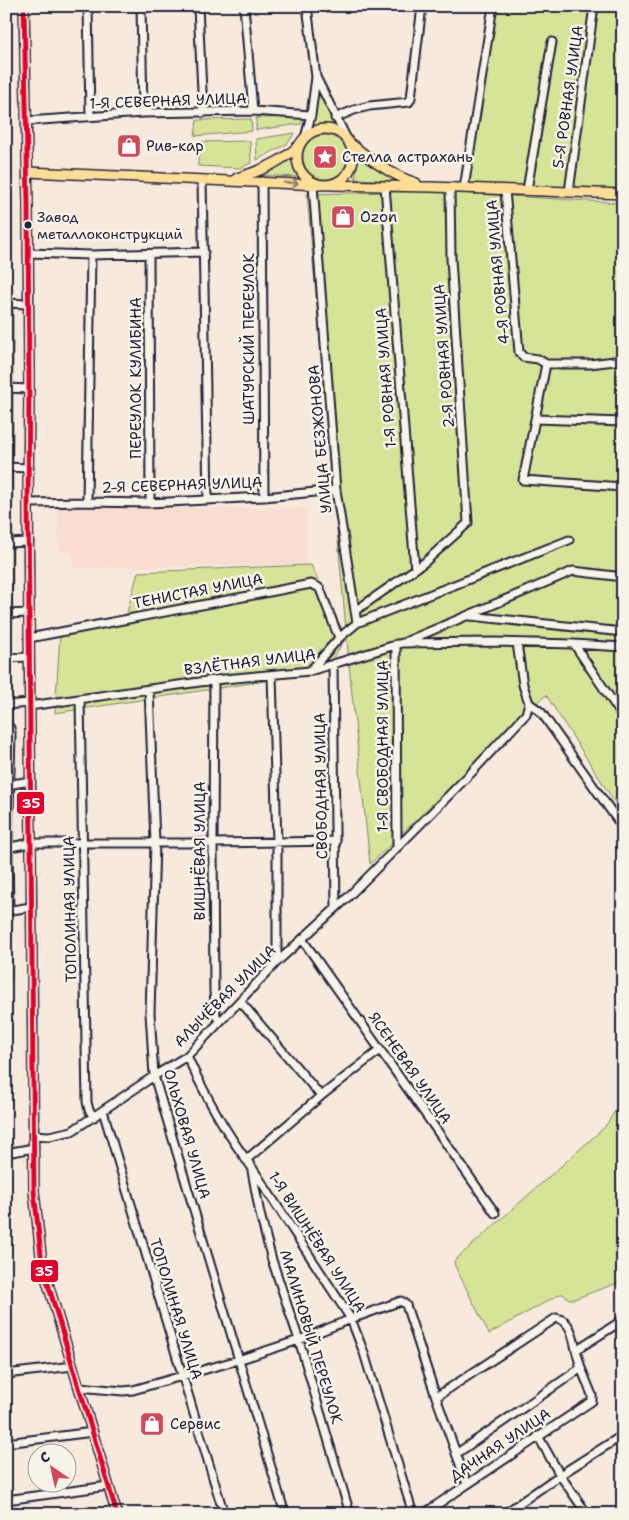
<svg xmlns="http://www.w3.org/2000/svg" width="629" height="1520" viewBox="0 0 629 1520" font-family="'Shantell Sans',sans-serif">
<rect width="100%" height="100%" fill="#f8e9dd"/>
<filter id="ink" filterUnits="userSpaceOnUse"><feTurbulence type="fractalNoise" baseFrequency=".02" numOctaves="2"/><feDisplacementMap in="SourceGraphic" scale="10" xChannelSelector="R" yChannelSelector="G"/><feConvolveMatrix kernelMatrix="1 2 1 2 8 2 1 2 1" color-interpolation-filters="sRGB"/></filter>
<g filter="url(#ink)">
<path fill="#f9ddd0" d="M57,508H307L306,565L74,568L72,552L59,551Z
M12,979V1145L6,1146V980Z"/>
<path fill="#d5e497" stroke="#7c8369" d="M492,6H623V191L465,186Z
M319,92L334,124H319L312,127L317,93Z
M303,117L301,124L256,130V118Z
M251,119L252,131L195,136L197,120Z
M295,133L287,144L257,160L256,139Z
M303 157a22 22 0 1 1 44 0a22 22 0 1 1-44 0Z
M250,141L251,163L240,168L198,166L199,142Z
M359,156L398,180L397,181L355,179Z
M292,157L298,177L254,175Z
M428,191L623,203V815L546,695L370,864L351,685L307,194Z
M6,306H13L12,979L6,980Z
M311,565L346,638L324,672L55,713L60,634L124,624L138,572Z
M623,1098V1281L574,1299H569L563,1294H560L489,1334L455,1266L454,1261L605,1127Z"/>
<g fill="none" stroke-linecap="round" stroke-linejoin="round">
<defs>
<path id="minor" d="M88,6L90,116
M141,6L143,113
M198,6L203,113
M244,6L253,111
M316,77L347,139
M335,118L354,110L369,106L409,102L411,98L422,6
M27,121L143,113L253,111L311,115
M305,138L311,115L316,77L307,6
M302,173L313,185L336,490L357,623L339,638L310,671
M202,180L208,500
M262,181L264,497
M385,186L415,569
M464,188L493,6
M505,190L519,352L523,357L538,359L546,364H590L623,360
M527,190L552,42
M569,192L594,6
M28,253L91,255L204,252
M149,254L150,503
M6,303L28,304
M546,364L523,480L623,487
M6,388L29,389
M536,419L623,422
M6,467L29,468
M87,502L91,255
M28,503L87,502L150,503L264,497L336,490
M6,543L29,542
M355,611L425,562L468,523L451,259L450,188
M6,614L29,613
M470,616L623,632
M357,623L569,540
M29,638L311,584L318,587L320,589L339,638
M407,641L573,571L623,577
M396,644L397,847
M574,644L623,717
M6,658L29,657
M333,664L336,908
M272,675L277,842V962
M214,680L213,843L214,991L216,1016L220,1021
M149,689L155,843L150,1013L154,1076L285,1514
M80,699L87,1102L89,1110L94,1117
M529,703L541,712L623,828
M6,705L29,703
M29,706L214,680L310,671L402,643L494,642L574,644L623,647
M6,725L10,728L11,732L8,847L9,911
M7,785L30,781
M6,848L30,843H213L336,841
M6,911L31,907
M302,939L495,1213
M240,1001L321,1096
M187,1056C205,1095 225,1132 251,1166L351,1319L364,1353L413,1514
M103,1111L224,1514
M33,1135L49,1136L72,1131L154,1076L187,1056L277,962L346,899L471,773L526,714L529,703L523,685L517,643
M6,1153L34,1148
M246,1160L321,1096L380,1050
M252,1171L260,1214L272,1260L299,1340L350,1514
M6,1374L73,1366
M79,1387L123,1391L133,1390L238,1360L299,1340L351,1319L401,1301L406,1305L436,1397L467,1484
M436,1397L556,1318C571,1320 573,1337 576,1350L623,1320
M538,1436L560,1475L587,1514
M6,1443L93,1432
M456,1454L581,1368
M6,1500L108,1486
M423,1514L592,1401V1395L581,1368L576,1350
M504,1514L560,1475L623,1435"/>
<path id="major" d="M24,6L28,204L29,389L28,503L34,1191L42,1264L117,1514
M297 157a28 28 0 1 1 56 0a28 28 0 1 1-56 0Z
M351,144C371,160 391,175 416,183
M28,172L320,185
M237,178C260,171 283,162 300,144
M331,185L431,187L623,194"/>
</defs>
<use href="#minor" stroke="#22223b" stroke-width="11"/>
<use href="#major" stroke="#22223b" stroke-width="12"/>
<use href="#minor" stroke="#f7f3e8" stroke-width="7"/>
<use href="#major" stroke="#fedd96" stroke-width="9"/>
<defs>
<path id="bus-1" d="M24,6L28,204L29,389L28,503L34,1191L42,1264L117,1514"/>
</defs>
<use href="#bus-1" stroke="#f7f3e8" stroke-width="9"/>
<use href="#bus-1" stroke="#e4002b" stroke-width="5"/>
</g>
<defs><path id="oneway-shaft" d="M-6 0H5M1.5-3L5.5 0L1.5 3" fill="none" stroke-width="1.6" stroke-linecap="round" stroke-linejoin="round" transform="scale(1.25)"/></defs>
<use stroke="#908068" href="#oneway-shaft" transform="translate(291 183) rotate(4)"/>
</g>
<defs>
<symbol id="shop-square" viewBox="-11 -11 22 22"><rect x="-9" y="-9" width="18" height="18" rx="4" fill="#d1495b" stroke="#f7f3e8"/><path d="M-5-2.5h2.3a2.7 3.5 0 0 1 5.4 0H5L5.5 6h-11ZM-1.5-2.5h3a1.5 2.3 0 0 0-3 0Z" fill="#fff"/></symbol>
<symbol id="sight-square" viewBox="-11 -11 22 22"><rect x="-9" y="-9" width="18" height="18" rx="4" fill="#d1495b" stroke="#f7f3e8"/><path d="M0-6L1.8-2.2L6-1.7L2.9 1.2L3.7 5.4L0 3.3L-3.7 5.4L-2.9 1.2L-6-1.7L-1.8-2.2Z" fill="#fff"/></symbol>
</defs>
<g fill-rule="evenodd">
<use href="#shop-square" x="115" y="132" width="28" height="28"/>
<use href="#sight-square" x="311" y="143" width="28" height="28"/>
<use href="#shop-square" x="329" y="203" width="28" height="28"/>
<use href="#shop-square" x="138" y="1410" width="28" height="28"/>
</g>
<circle fill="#22223b" stroke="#f7f3e8" stroke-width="2" cx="28" cy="225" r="4.5"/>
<g text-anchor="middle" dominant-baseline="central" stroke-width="5" stroke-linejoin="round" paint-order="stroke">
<g font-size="14" fill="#22223b" stroke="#f7f3e8" text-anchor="start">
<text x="37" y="217">Завод<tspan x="37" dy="17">металлоконструкций</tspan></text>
</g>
<g font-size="15" fill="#22223b" stroke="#f7f3e8">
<text transform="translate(568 97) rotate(-82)">5-Я РОВНАЯ УЛИЦА</text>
<text transform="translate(168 101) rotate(-2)">1-Я СЕВЕРНАЯ УЛИЦА</text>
<text transform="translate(498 272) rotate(-95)">4-Я РОВНАЯ УЛИЦА</text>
<text transform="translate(249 339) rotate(-90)">ШАТУРСКИЙ ПЕРЕУЛОК</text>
<text transform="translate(444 356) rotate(-94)">2-Я РОВНАЯ УЛИЦА</text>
<text transform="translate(136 378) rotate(-90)">ПЕРЕУЛОК КУЛИБИНА</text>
<text transform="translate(386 378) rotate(-94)">1-Я РОВНАЯ УЛИЦА</text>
<text transform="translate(320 439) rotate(-95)">УЛИЦА БЕЗЖОНОВА</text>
<text transform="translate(182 485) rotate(-2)">2-Я СЕВЕРНАЯ УЛИЦА</text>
<text transform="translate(198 591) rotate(-11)">ТЕНИСТАЯ УЛИЦА</text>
<text transform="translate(250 662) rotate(-7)">ВЗЛЁТНАЯ УЛИЦА</text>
<text transform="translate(383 746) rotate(-90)">1-Я СВОБОДНАЯ УЛИЦА</text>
<text transform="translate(321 786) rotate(-91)">СВОБОДНАЯ УЛИЦА</text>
<text transform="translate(200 851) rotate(-90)">ВИШНЁВАЯ УЛИЦА</text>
<text transform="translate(70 909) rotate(-91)">ТОПОЛИНАЯ УЛИЦА</text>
<text transform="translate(225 996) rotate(-45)">АЛЫЧЁВАЯ УЛИЦА</text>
<text transform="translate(410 1068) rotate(55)">ЯСЕНЕВАЯ УЛИЦА</text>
<text transform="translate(187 1134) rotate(74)">ОЛЬХОВАЯ УЛИЦА</text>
<text transform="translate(317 1242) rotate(57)">1-Я ВИШНЁВАЯ УЛИЦА</text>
<text transform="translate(176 1309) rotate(73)">ТОПОЛИНАЯ УЛИЦА</text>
<text transform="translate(311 1337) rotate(73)">МАЛИНОВЫЙ ПЕРЕУЛОК</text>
<text transform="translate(500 1445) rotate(-34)">ДАЧНАЯ УЛИЦА</text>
</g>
<g font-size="15" fill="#22223b" stroke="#f7f3e8" text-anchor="start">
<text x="146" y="146">Рив-кар</text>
<text x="342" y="157">Стелла астрахань</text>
<text x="360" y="217">Ozon</text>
<text x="170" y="1424">Сервис</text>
</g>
</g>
<g stroke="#f7f3e8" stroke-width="2">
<rect x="16" y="791" width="29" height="24" rx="5" fill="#e4002b"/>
<rect x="30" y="1259" width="29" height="24" rx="5" fill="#e4002b"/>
</g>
<g font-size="14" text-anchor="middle" font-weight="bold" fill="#fff">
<text x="31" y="808">35</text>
<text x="44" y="1276">35</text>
</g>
<rect width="629" height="1520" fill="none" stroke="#f7f3e8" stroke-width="25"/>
<rect x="12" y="12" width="604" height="1495" fill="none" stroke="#22223b" stroke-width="2" filter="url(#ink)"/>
<g transform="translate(52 1468) rotate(326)"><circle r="24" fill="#f7f3e8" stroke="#a29fa3"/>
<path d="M0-4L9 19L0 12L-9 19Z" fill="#d1495b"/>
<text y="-8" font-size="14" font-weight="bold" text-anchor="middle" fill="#22223b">С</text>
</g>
</svg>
